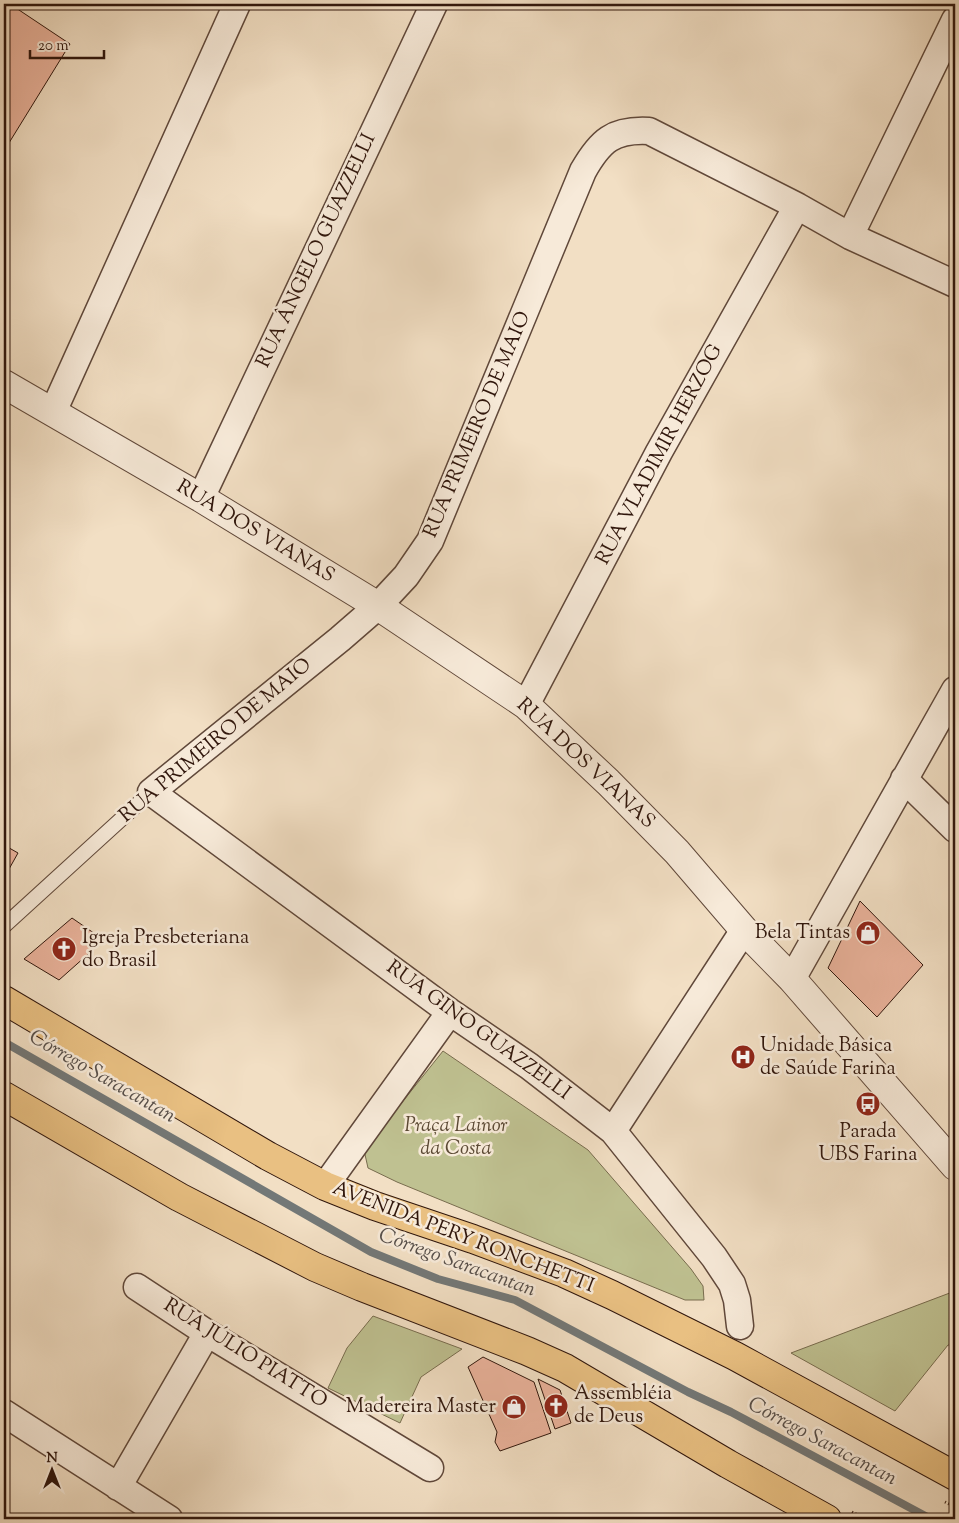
<svg xmlns="http://www.w3.org/2000/svg" width="959" height="1523" viewBox="0 0 959 1523" font-family="'Sorts Mill Goudy',serif">
<rect width="100%" height="100%" fill="#f2dfc4"/>
<filter id="stains"><feTurbulence type="fractalNoise" baseFrequency=".004" numOctaves="4"/><feColorMatrix values="0 0 0 0 .2 0 0 0 0 .09 0 0 0 0 .02 0 0 0 .5 -.17"/></filter>
<radialGradient id="worn" r=".72"><stop offset=".6" stop-color="#630" stop-opacity="0"/><stop offset="1" stop-color="#630" stop-opacity=".3"/></radialGradient>
<path fill="#bfc191" stroke="#786c4e" d="M443,1051L588,1150L691,1269L703,1286L704,1300H685L397,1182L368,1168L364,1150Z
M955,1291V1345H948L895,1411L791,1353Z
M373,1316L462,1349L421,1377L400,1423L328,1388L347,1348Z"/>
<g fill="none" stroke-linecap="round" stroke-linejoin="round">
<path stroke="#737877" stroke-width="8" d="M4,1042L371,1252L438,1279L515,1300L688,1392L731,1412L931,1519"/>
</g>
<path fill="#ebb39c" stroke="#30160c" d="M4,4H15L13,6L70,44L4,151Z
M4,845L18,853L4,878Z
M860,901L923,965L877,1017L828,968Z
M72,918L104,940L59,980L24,959Z
M483,1357L534,1382L551,1433L500,1451L495,1442L497,1432L468,1367Z
M538,1379L560,1390L571,1423L555,1429Z"/>
<g fill="none" stroke-linecap="round" stroke-linejoin="round">
<defs>
<path id="service" d="M4,926L151,792"/>
<path id="minor" d="M850,236L955,20
M53,412L237,4
M201,498L434,4
M526,705L659,452L797,206
M904,779L955,829
M792,979L955,690
M613,1131L744,930
M325,1186L450,1012
M137,1287L207,1333L430,1468
M740,1326L737,1300L732,1284L714,1257L613,1131L529,1066L450,1012L151,792L340,639L378,606L406,576L430,541L583,171C600,141 613,129 649,131L797,206L850,236L955,284
M4,1413L169,1519
M118,1487L207,1333"/>
<path id="tertiary" d="M4,384L201,498L378,606L526,705L608,782L677,852L744,930L792,979L955,1166"/>
<path id="primary" d="M4,1000L268,1156L325,1186L375,1206L473,1239L564,1273L612,1295L735,1356L955,1476
M4,1096L179,1197L315,1267L362,1287L527,1351L565,1368L728,1464L827,1519"/>
</defs>
<use href="#service" stroke="#60483a" stroke-width="16"/>
<use href="#minor" stroke="#60483a" stroke-width="29"/>
<use href="#tertiary" stroke="#60483a" stroke-width="30"/>
<use href="#primary" stroke="#30160c" stroke-width="30"/>
<path stroke="#30160c" stroke-width="3" stroke-dasharray="1 2.5" stroke-linecap="butt" d="M945,1502L955,1507
M852,1512L865,1519"/>
<use href="#service" stroke="#f7ead9" stroke-width="14"/>
<use href="#minor" stroke="#f7ead9" stroke-width="26"/>
<use href="#tertiary" stroke="#f7ead9" stroke-width="28"/>
<use href="#primary" stroke="#e9c082" stroke-width="28"/>
</g>
<defs>
<symbol id="shop-disc" viewBox="-11 -11 22 22"><circle r="9.5" fill="#8f2418" stroke="#f7ead9"/><path d="M-5-2.5h2.3a2.7 3.5 0 0 1 5.4 0H5L5.5 6h-11ZM-1.5-2.5h3a1.5 2.3 0 0 0-3 0Z" fill="#fff"/></symbol>
<symbol id="church-disc" viewBox="-11 -11 22 22"><circle r="9.5" fill="#8f2418" stroke="#f7ead9"/><path d="M-1.2-6h2.4v3.5h3.3v2.4h-3.3V6h-2.4V-.1h-3.3v-2.4h3.3Z" fill="#fff"/></symbol>
<symbol id="hospital-disc" viewBox="-11 -11 22 22"><circle r="9.5" fill="#8f2418" stroke="#f7ead9"/><path d="M-5-5h3v3.5h4V-5h3V5h-3V1.5h-4V5h-3Z" fill="#fff"/></symbol>
<symbol id="bus-disc" viewBox="-11 -11 22 22"><circle r="9.5" fill="#8f2418" stroke="#f7ead9"/><path d="M-5-6H5V4H4V6H2V4H-2V6H-4V4H-5ZM-3.5-4V0h7V-4ZM-3.5 1.2v1.5H-2V1.2ZM2 1.2v1.5H3.5V1.2Z" fill="#fff"/></symbol>
</defs>
<g fill-rule="evenodd">
<use href="#shop-disc" x="854" y="919" width="28" height="28"/>
<use href="#church-disc" x="50" y="935" width="28" height="28"/>
<use href="#hospital-disc" x="729" y="1043" width="28" height="28"/>
<use href="#bus-disc" x="854" y="1090" width="28" height="28"/>
<use href="#church-disc" x="542" y="1392" width="28" height="28"/>
<use href="#shop-disc" x="500" y="1393" width="28" height="28"/>
</g>
<g text-anchor="middle" dominant-baseline="central" stroke-width="5" stroke-linejoin="round" paint-order="stroke">
<g font-size="20" fill="#30160c" stroke="#f7ead9">
<text transform="translate(317 251) rotate(-65)">RUA ÂNGELO GUAZZELLI</text>
<text transform="translate(478 425) rotate(-67)">RUA PRIMEIRO DE MAIO</text>
<text transform="translate(660 455) rotate(-62)">RUA VLADIMIR HERZOG</text>
<text transform="translate(255 532) rotate(31)">RUA DOS VIANAS</text>
<text transform="translate(216 741) rotate(-40)">RUA PRIMEIRO DE MAIO</text>
<text transform="translate(585 764) rotate(43)">RUA DOS VIANAS</text>
<text transform="translate(478 1031) rotate(36)">RUA GINO GUAZZELLI</text>
<text transform="translate(463 1238) rotate(21)">AVENIDA PERY RONCHETTI</text>
<text transform="translate(245 1354) rotate(32)">RUA JÚLIO PIATTO</text>
</g>
<g font-size="20" fill="#30160c" stroke="#f7ead9" text-anchor="start">
<text x="850" y="933" text-anchor="end">Bela Tintas</text>
<text x="82" y="938">Igreja Presbeteriana<tspan x="82" dy="23">do Brasil</tspan></text>
<text x="760" y="1046">Unidade Básica<tspan x="760" dy="23">de Saúde Farina</tspan></text>
<text x="868" y="1132" text-anchor="middle">Parada<tspan x="868" dy="23">UBS Farina</tspan></text>
<text x="574" y="1394">Assembléia<tspan x="574" dy="23">de Deus</tspan></text>
<text x="496" y="1407" text-anchor="end">Madereira Master</text>
</g>
<g font-size="20" font-style="italic" fill="#5b4934" stroke="#f7ead9">
<text x="456" y="1126">Praça Lainor<tspan x="456" dy="23">da Costa</tspan></text>
</g>
<g font-size="21" font-style="italic" fill="#574f4a" stroke="#f7ead9">
<text transform="translate(102 1077) rotate(30)">Córrego Saracantan</text>
<text transform="translate(457 1263) rotate(20)">Córrego Saracantan</text>
<text transform="translate(822 1442) rotate(28)">Córrego Saracantan</text>
</g>
</g>
<rect width="959" height="1523" fill="none" stroke="#f2dfc4" stroke-width="20"/>
<rect x="5" y="5" width="949" height="1513" fill="none" stroke="#30160c" stroke-width="2.5"/>
<rect x="10" y="10" width="939" height="1503" fill="none" stroke="#30160c"/>
<g transform="translate(52 1470)" stroke="#f7ead9" stroke-width="4" paint-order="stroke">
<path d="M0-4L9 19L0 12L-9 19Z" fill="#30160c"/>
<text y="-8" font-size="14" font-weight="bold" text-anchor="middle" fill="#30160c">N</text>
</g>
<path d="M30 50v8h74v-8" fill="none" stroke="#30160c" stroke-width="2.5"/>
<text x="38" y="50" font-size="15" fill="#30160c" stroke="#f7ead9" stroke-width="4" paint-order="stroke">20 m</text>
<rect width="100%" height="100%" filter="url(#stains)"/>
<rect width="100%" height="100%" fill="url(#worn)"/>
</svg>
